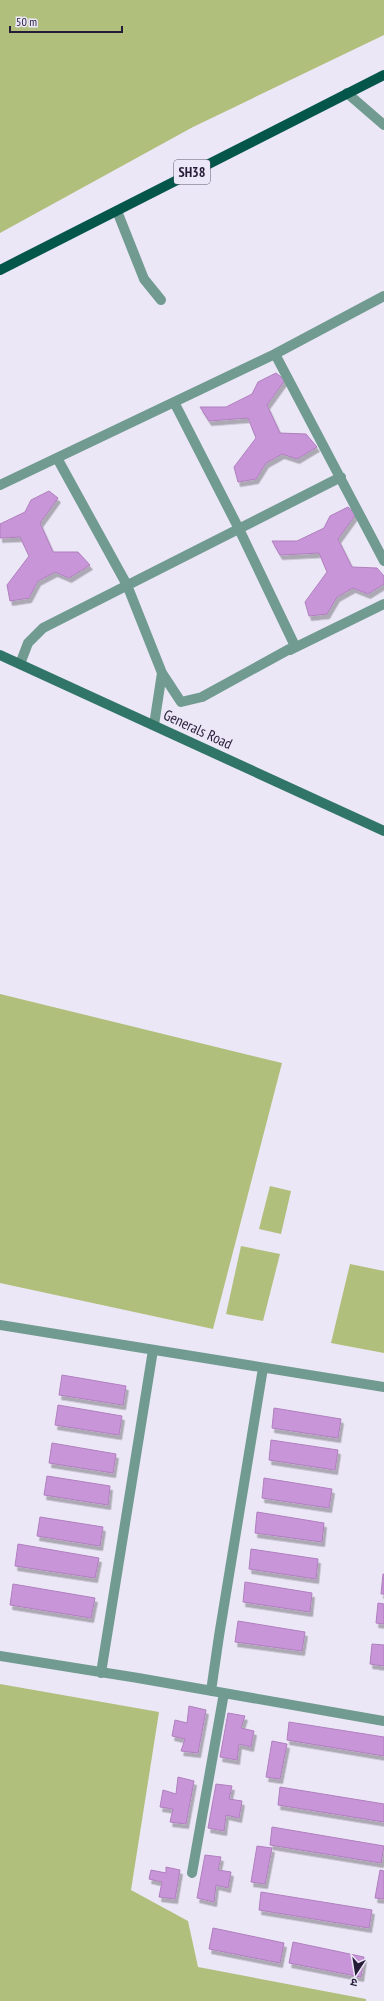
<svg xmlns="http://www.w3.org/2000/svg" width="384" height="2001" viewBox="0 0 384 2001" font-family="'PT Sans Narrow','Noto Sans Devanagari',sans-serif">
<defs>
<filter id="shadow"><feDropShadow dx="2.5" dy="4.5" stdDeviation="0" flood-color="#0004"/></filter>
</defs>
<rect width="100%" height="100%" fill="#ebe7f6"/>
<path fill="#b1bf7c" d="M0,0H384V35L193,127L0,233Z
M0,994L282,1063L213,1329L0,1283Z
M270,1186L291,1191L281,1234L259,1229Z
M241,1246L280,1254L263,1321L226,1314Z
M350,1264L384,1271V1353L331,1343Z
M0,1684L159,1712L131,1890L188,1921L198,1967L366,1999V2001H0Z"/>
<path fill="#c896d8" stroke="#b07fbe" filter="url(#shadow)" d="M276,373L285,380L267,405L280,433L306,434L317,447L297,459L282,454L266,463L256,479L238,482L234,467L256,438L248,418L209,421L200,407H226L252,394L258,382Z
M49,491L58,498L40,523L53,552H78L90,565L69,578L55,572L38,581L29,598L10,601L7,585L29,556L20,537L0,538V524L25,512L31,500Z
M348,507L356,514L338,539L352,567L377,568L384,576V584L368,594L353,588L337,597L327,614L309,616L305,602L327,572L319,553L280,555L272,541H297L324,528L330,516Z
M62,1375L126,1386L123,1405L59,1395Z
M58,1405L122,1416L119,1435L55,1425Z
M274,1408L341,1419L338,1438L272,1428Z
M271,1440L338,1450L335,1470L269,1460Z
M52,1443L116,1454L113,1473L49,1463Z
M47,1476L110,1486L108,1505L44,1495Z
M264,1478L332,1489L329,1508L262,1498Z
M257,1512L324,1523L322,1542L255,1533Z
M40,1517L103,1527L100,1546L37,1536Z
M18,1544L99,1558L95,1578L15,1566Z
M251,1549L318,1559L316,1579L249,1569Z
M383,1574H384V1594H381Z
M245,1582L312,1593L310,1612L243,1602Z
M13,1584L95,1598L91,1618L10,1605Z
M378,1603L384,1604V1624L376,1623Z
M238,1621L305,1632L302,1651L235,1642Z
M372,1644L384,1645V1666L370,1664Z
M189,1706L206,1710L198,1753L181,1751L185,1739L172,1736L175,1720L187,1723Z
M228,1713L245,1716L241,1728L254,1731L251,1747L239,1744L237,1760L220,1757Z
M289,1722L384,1737V1756L287,1740Z
M272,1741L287,1744L280,1779L266,1777Z
M178,1777L194,1781L186,1824L170,1822L173,1809L160,1807L163,1790L176,1794Z
M216,1784L232,1786L229,1799L242,1801L239,1818L226,1815L224,1831L208,1828Z
M280,1787L384,1804V1822L278,1805Z
M272,1827L384,1846L381,1863L270,1845Z
M257,1846L272,1848L265,1884L251,1882Z
M205,1855L221,1857L218,1870L231,1872L228,1888L216,1885L214,1902L197,1898Z
M166,1867L180,1870L175,1899L159,1897L162,1882L149,1879L151,1870L166,1873Z
M380,1870L384,1871V1899L375,1898Z
M261,1892L372,1910L369,1928L259,1910Z
M213,1928L284,1943L280,1963L209,1949Z
M293,1942L364,1957L361,1977L289,1963Z"/>
<g fill="none" stroke-linecap="round" stroke-linejoin="round">
<path stroke="#719b91" stroke-width="10" d="M347,93L384,125
M117,211L144,279L161,300
M275,354L384,561
M57,458L127,585L162,673L154,725
M0,485L275,354L384,296
M290,650L384,604
M20,664L28,643L43,628L341,477
M162,673L181,702L202,697L295,646L239,529L174,402
M0,1325L384,1387
M0,1656L138,1678L384,1721
M101,1673L153,1350
M211,1691L219,1636L263,1368
M192,1873L224,1693"/>
<path stroke="#307567" stroke-width="10" d="M0,655L384,831"/>
<path stroke="#05564a" stroke-width="10" d="M0,270L384,75"/>
</g>
<g text-anchor="middle" dominant-baseline="central" stroke-width="3.5" stroke-linejoin="round" paint-order="stroke">
<rect fill="#ebe7f6" stroke="#605971" stroke-width="1" x="174" y="160" width="36" height="24" rx="3"/>
<g font-size="14" font-weight="bold" fill="#251c38">
<text x="192" y="172">SH38</text>
</g>
<g font-size="15" fill="#251c38" stroke="#ebe7f6">
<text transform="translate(198 729) rotate(25)">Generals Road</text>
</g>
</g>
<g transform="translate(356 1973) rotate(192)" stroke="#ebe7f6" stroke-width="3" paint-order="stroke">
<path d="M0-3L7 15L0 10L-7 15Z" fill="#251c38"/>
<text y="-6" font-size="11" font-weight="bold" text-anchor="middle" fill="#251c38">उ</text>
</g>
<path d="M10 26v6h112v-6" fill="none" stroke="#251c38" stroke-width="2"/>
<text x="16" y="26" font-size="12" fill="#251c38" stroke="#ebe7f6" stroke-width="3" paint-order="stroke">50 m</text>
</svg>
